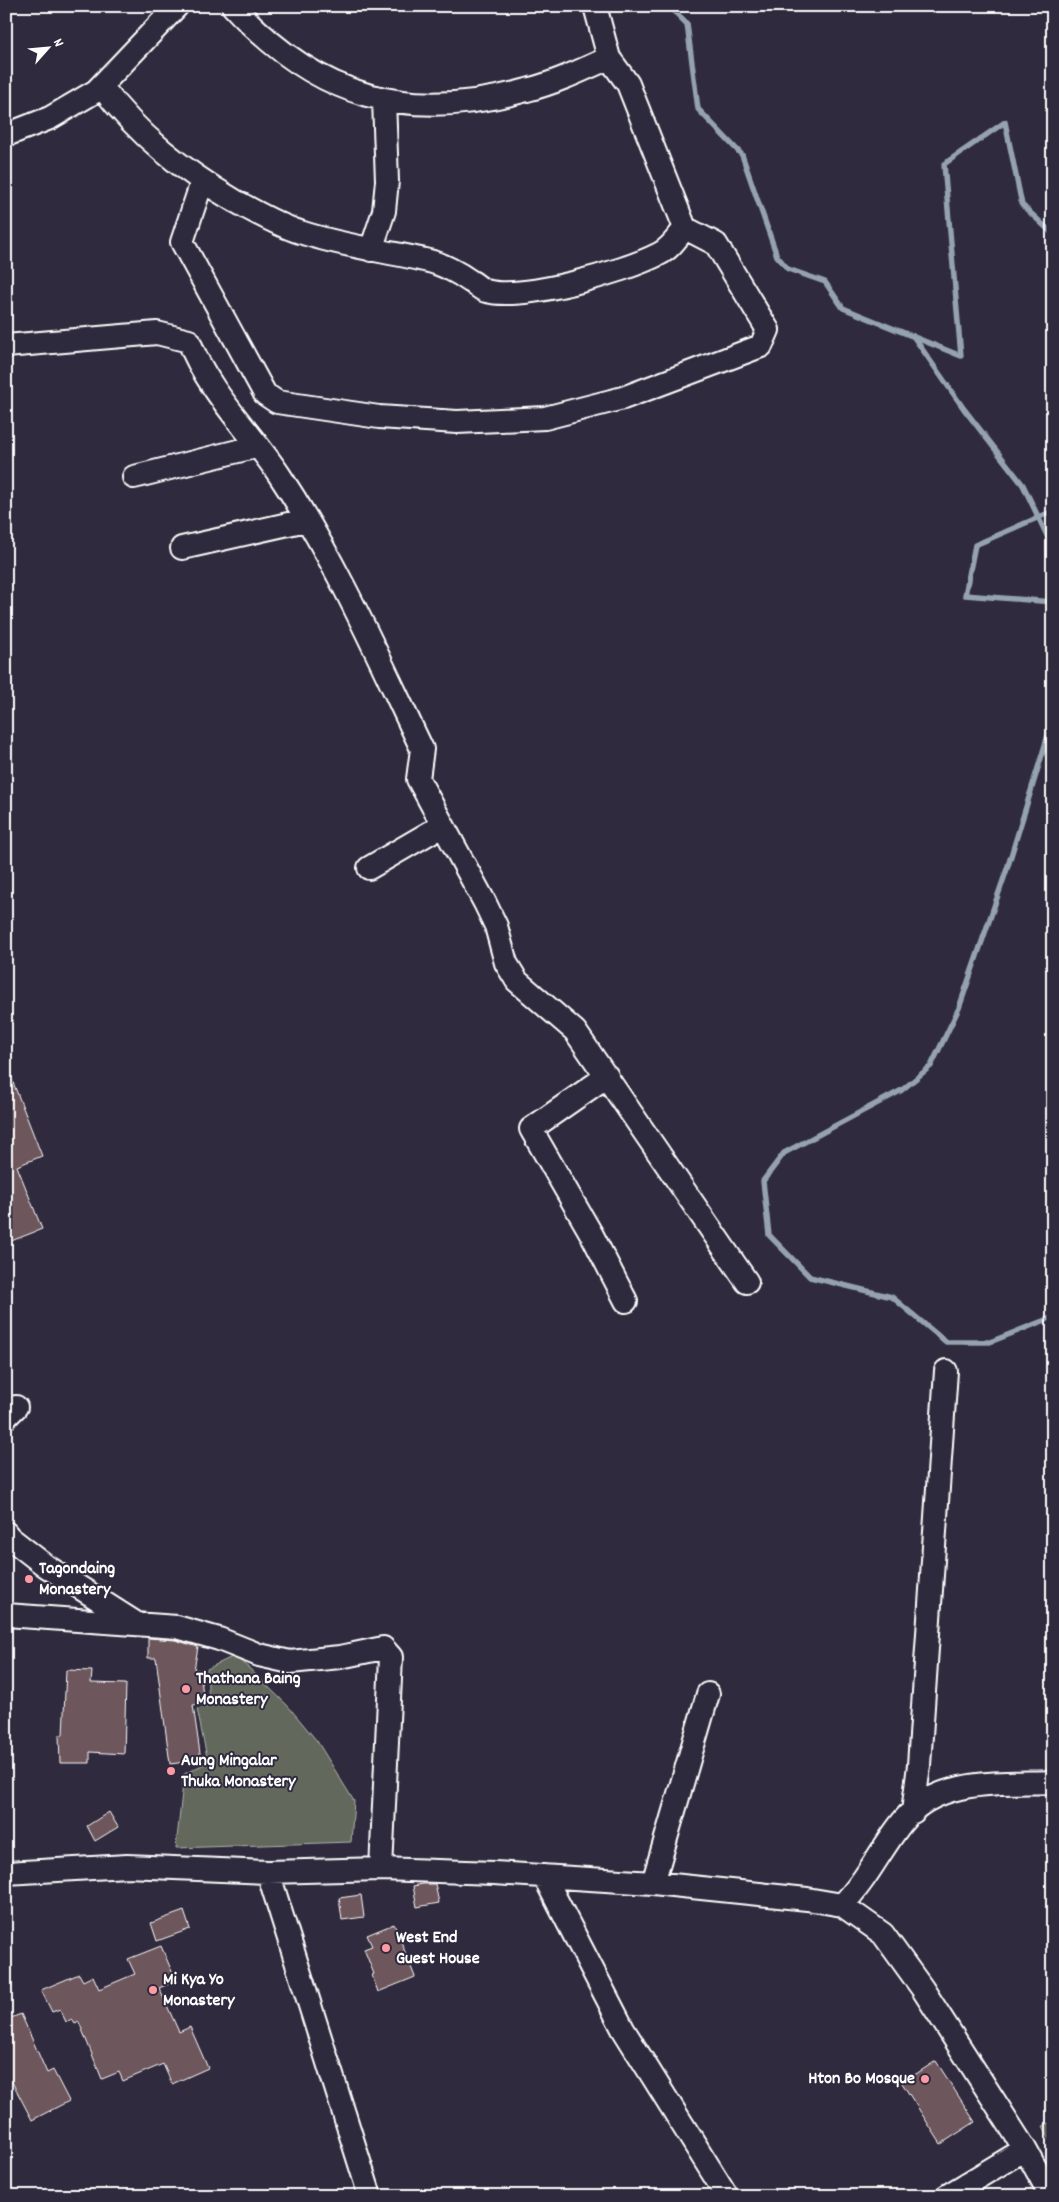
<svg xmlns="http://www.w3.org/2000/svg" width="1059" height="2202" viewBox="0 0 1059 2202" font-family="Dekko,sans-serif">
<rect width="100%" height="100%" fill="#2f2a3d"/>
<filter id="ink" filterUnits="userSpaceOnUse"><feTurbulence type="fractalNoise" baseFrequency=".02" numOctaves="2"/><feDisplacementMap in="SourceGraphic" scale="10" xChannelSelector="R" yChannelSelector="G"/><feConvolveMatrix kernelMatrix="1 2 1 2 8 2 1 2 1" color-interpolation-filters="sRGB"/></filter>
<g filter="url(#ink)">
<path fill="#62695c" stroke="#b0b4ae" d="M234,1656L250,1669L288,1706L317,1741L354,1801L351,1842L176,1848L184,1774L208,1762L197,1709L209,1706L207,1669Z
M1053,2121V2146L1043,2126Z"/>
<g fill="none" stroke-linecap="round" stroke-linejoin="round">
<path stroke="#95a2af" stroke-width="5.5" d="M669,6L687,24L698,109L742,155L777,256L788,269L825,282L843,308L961,356L944,164L1005,122L1022,205L1053,234
M913,336L964,409L1023,485L1053,548
M1053,511L975,545L965,595L1053,602
M1053,719L1007,869L959,1008L931,1066L902,1090L784,1153L763,1181L769,1235L810,1277L892,1297L946,1342H990L1053,1317"/>
</g>
<path fill="#6d575b" stroke="#fff" d="M7,1067L42,1156L17,1166L42,1229L6,1243Z
M148,1638L175,1640L198,1647L194,1670H200L204,1704L193,1705L201,1760L170,1764L156,1658H148Z
M66,1670L92,1671L91,1683L126,1684L124,1754L90,1752V1763H60L59,1735H63Z
M109,1812L118,1827L95,1841L87,1826Z
M423,1884H435L439,1903L417,1907L413,1886Z
M361,1895L364,1917L342,1920L339,1898Z
M184,1911L190,1929L157,1941L151,1923Z
M394,1924L415,1977L378,1992L372,1975L374,1974L364,1949L372,1946L367,1935Z
M161,1946L176,1981L159,1988L179,2032L190,2027L208,2068L172,2084L163,2064L123,2081L119,2072L102,2079L79,2022L75,2024L72,2019L66,2022L60,2009L52,2012L41,1990L79,1974L83,1981L93,1976L99,1989L135,1974L128,1959Z
M21,2014L47,2073L53,2070L69,2101L32,2120L12,2082L6,2085V2020Z
M936,2061L975,2122L941,2144L902,2083Z"/>
<g fill="none" stroke-linecap="round" stroke-linejoin="round">
<defs>
<path id="minor" d="M233,6C317,98 408,123 527,90C555,83 582,70 609,58
M101,86C138,135 182,170 235,201C256,212 277,225 300,232C342,246 386,251 429,261C442,264 459,273 470,281C476,284 480,289 486,291C523,301 624,272 659,254C670,249 677,238 685,228
M6,135L50,118L96,91L177,6
M202,182L182,242L265,394L277,402L379,417L457,422L545,418L623,398L761,346L768,330L716,244L685,228L628,84L609,58L595,6
M371,250L384,211L387,181L384,100
M6,346L157,333L189,341C208,392 251,432 280,476C337,562 378,657 422,749L418,779L485,903L496,926L506,963L517,981L575,1031L747,1282
M134,477L258,446
M182,548L306,520
M369,868L443,825
M607,1076L531,1129L592,1235L626,1301
M6,1417L16,1407
M6,1533L10,1538L46,1566L134,1622
M6,1615L177,1627L219,1639L259,1655L290,1662L340,1657L383,1648L391,1657L381,1869
M913,1812L919,1765L946,1371
M268,1872L370,2196
M6,1873L127,1866L268,1872L381,1869L494,1873L653,1883L807,1899L842,1905C867,1880 881,1848 903,1821C938,1777 1002,1784 1053,1782
M544,1876L623,2029L727,2196
M653,1883L708,1694
M842,1905L883,1934L922,1988L1025,2149L1051,2196
M947,2196L1025,2149"/>
</defs>
<use href="#minor" stroke="#fff" stroke-width="26"/>
<use href="#minor" stroke="#2f2a3d" stroke-width="22"/>
</g>
</g>
<g fill="#ff9aa2" stroke="#2f2a3d" stroke-width="2">
<circle cx="29" cy="1579" r="5"/>
<circle cx="186" cy="1689" r="5"/>
<circle cx="171" cy="1771" r="5"/>
<circle cx="386" cy="1948" r="5"/>
<circle cx="153" cy="1990" r="5"/>
<circle cx="925" cy="2079" r="5"/>
</g>
<g text-anchor="middle" dominant-baseline="central" stroke-width="4" stroke-linejoin="round" paint-order="stroke">
<g font-size="18" font-weight="bold" fill="#fff" stroke="#2f2a3d" text-anchor="start">
<text x="39" y="1569">Tagondaing<tspan x="39" dy="21">Monastery</tspan></text>
<text x="196" y="1679">Thathana Baing<tspan x="196" dy="21">Monastery</tspan></text>
<text x="181" y="1761">Aung Mingalar<tspan x="181" dy="21">Thuka Monastery</tspan></text>
<text x="396" y="1938">West End<tspan x="396" dy="21">Guest House</tspan></text>
<text x="163" y="1980">Mi Kya Yo<tspan x="163" dy="21">Monastery</tspan></text>
<text x="915" y="2079" text-anchor="end">Hton Bo Mosque</text>
</g>
</g>
<rect width="1059" height="2202" fill="none" stroke="#2f2a3d" stroke-width="25"/>
<rect x="12" y="12" width="1034" height="2177" fill="none" stroke="#fff" stroke-width="2" filter="url(#ink)"/>
<g transform="translate(48 48) rotate(63)" stroke="#2f2a3d" stroke-width="4" paint-order="stroke">
<path d="M0-4L9 19L0 12L-9 19Z" fill="#ffffff"/>
<text y="-8" font-size="14" font-weight="bold" text-anchor="middle" fill="#ffffff">N</text>
</g>
</svg>
